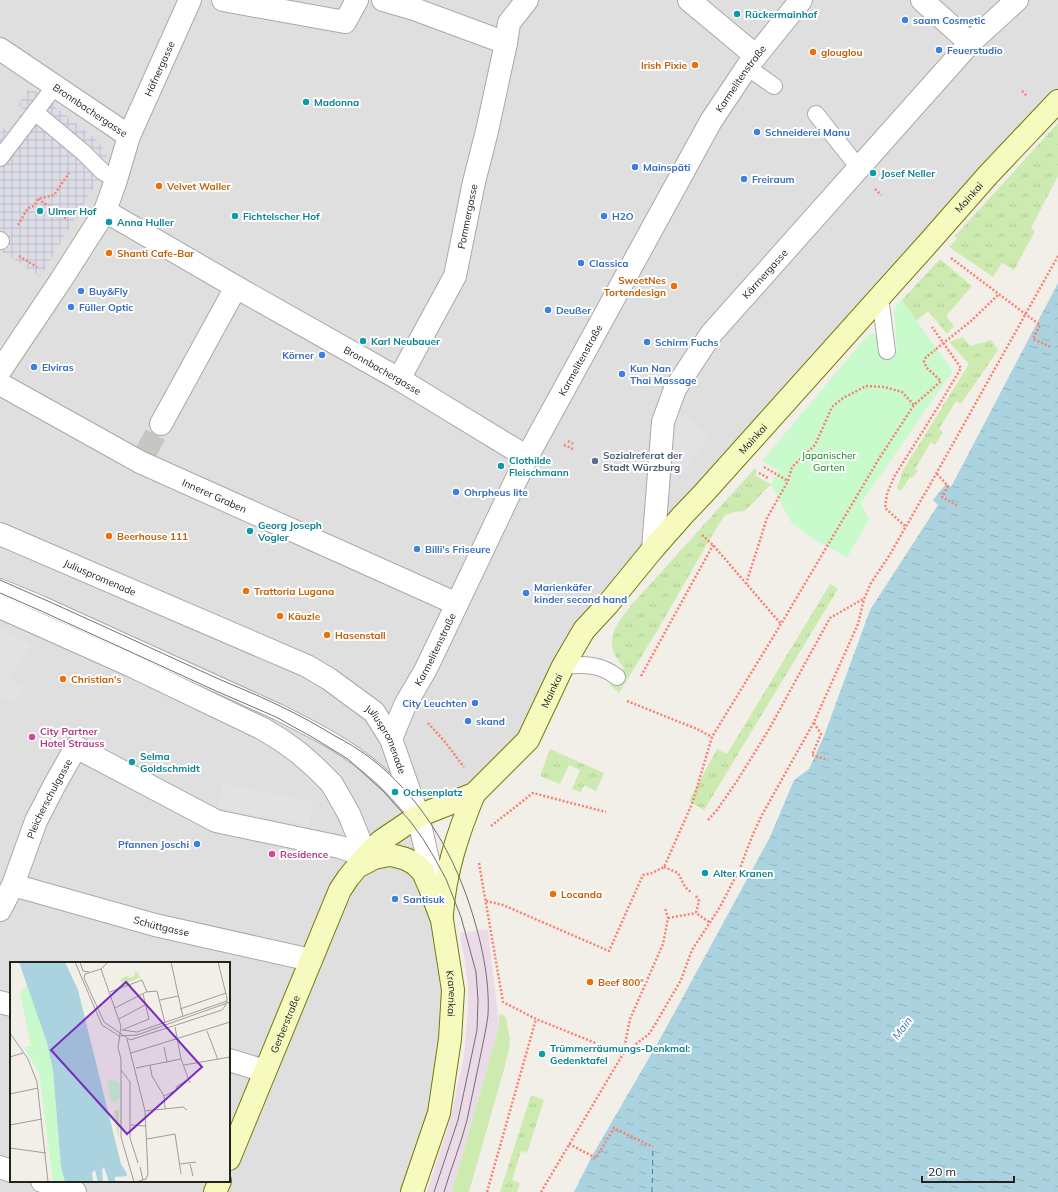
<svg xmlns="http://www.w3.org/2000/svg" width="1058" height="1192" viewBox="0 0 1058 1192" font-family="Mulish,sans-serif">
<defs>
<pattern id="grass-tufts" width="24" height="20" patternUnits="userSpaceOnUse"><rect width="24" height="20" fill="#cdebb0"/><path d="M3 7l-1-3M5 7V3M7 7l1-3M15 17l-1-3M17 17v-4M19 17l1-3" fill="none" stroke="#b0c997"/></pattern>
<pattern id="plaza-grid" width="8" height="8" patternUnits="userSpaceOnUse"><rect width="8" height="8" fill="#dddde8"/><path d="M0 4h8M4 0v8" fill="none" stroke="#bdbdc7"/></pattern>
<pattern id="water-ripples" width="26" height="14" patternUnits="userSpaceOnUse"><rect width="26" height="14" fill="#aad3df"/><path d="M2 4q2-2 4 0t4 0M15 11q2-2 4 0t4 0" fill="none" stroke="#92b5bf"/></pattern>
</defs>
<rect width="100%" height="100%" fill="#f2efe9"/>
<path fill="#e0dfdf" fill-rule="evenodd" d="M0,0H1058V90L988,175L608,604L528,740L474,794L418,816L453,990L412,1192H0ZM11,963H229V1181H11Z"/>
<path fill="#ebdbe8" d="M488,929L499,1026L452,1192H427L450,1121L464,1056L468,1009V986L465,963L460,933Z"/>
<path fill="url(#grass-tufts)" d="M1058,123V176L1031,228L1035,231L1014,270L1002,263L993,277L949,247L957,238L955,236Z
M940,259L972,286L946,316L954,326L947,334L928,311L916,321L902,300Z
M963,337L970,346L991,340L998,350L961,404L956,401L939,429L943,432L935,445L931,442L915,469L918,471L912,478L910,477L901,491L897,488L903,470L969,364L949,342Z
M756,467V476L771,484L745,511L735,512L725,515L714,532L657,631L619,693L610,685L624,668C600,641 616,624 635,601Z
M830,584L838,589L704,810L689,801L717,749L727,754Z
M550,749L604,773L596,791L584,785L581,792L572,789L580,770L569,765L560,784L540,776Z
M531,1095L544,1100L527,1153L521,1151L512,1180L520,1183L517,1192H500Z"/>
<path fill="#c8facc" d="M902,300L951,369L952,372L861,503L869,520L847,557L813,539L791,522L771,484L779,471L762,461L866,337L871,334H875L877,337V351L897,350L894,313L897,304Z"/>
<path fill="#cdebb0" d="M500,1014L503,1015L506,1018L510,1040L509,1049L504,1069L469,1192H452L499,1026V1017Z"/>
<path fill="#e2e2e2" d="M679,411L709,437L678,477L665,478L674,420Z
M0,628L32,645L10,679L26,688L13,703L0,696Z
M223,783L314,802L309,826L218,807Z"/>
<path fill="url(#plaza-grid)" d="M30,87L96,139L106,152L107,162L103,172L40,277L0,250V133L3,128L8,132L24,110L18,105Z"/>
<path fill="url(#water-ripples)" d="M1058,283V1192H574L592,1156L660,1039L770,837L794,780L809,769L824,736L870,610L938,505L933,500L946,484L951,487Z"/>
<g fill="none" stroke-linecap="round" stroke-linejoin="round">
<path stroke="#4a7aab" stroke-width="1" stroke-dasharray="5 4" stroke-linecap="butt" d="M652,1192L653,1147"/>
<path stroke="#c8c6c1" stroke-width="22" stroke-dasharray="22 11" stroke-linecap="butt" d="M145,454L161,424"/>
<defs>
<path id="lane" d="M747,67L774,86
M816,114L859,168
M41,117L84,153L103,172L116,180
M0,158L55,86
M0,240L1,241
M880,297L887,351
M0,587L41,604L278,712C314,730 352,749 382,777C393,787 403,799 413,810
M563,666C584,664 601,664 617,677"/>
<g id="street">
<path d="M223,0L345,22L357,0"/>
<path d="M383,0L414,9L506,43L509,23L527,0"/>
<path d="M689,0L756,56"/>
<path d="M922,0L970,43"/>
<path id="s1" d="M0,49L129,136"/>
<path id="s2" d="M105,211L236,287L399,379L527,457"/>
<path id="s3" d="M0,371L61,280L105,211L116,180L129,136L190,0"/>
<path id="s4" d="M399,379L455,276L474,182L487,131L506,43"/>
<path id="s5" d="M0,384L140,462L457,604"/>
<path d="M161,424L236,287"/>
<path id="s6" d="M0,534L307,666L329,679L374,712L391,739L418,816L435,890"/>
<path id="s7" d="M653,549L663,422L675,389L711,334L970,43L1017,0"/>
<path d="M0,607L132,666L263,729L281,740L299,753L316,768L332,784L349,814L366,856"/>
<path id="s8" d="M391,739L405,705L426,669L527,457L711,121L747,67L801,0"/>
<path id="s9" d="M13,885L155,925L311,960"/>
<path id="s10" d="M0,910L13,885L36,821L54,786L76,747L216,821L340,847L366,856"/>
<path d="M0,1002L11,1005"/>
<path d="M229,1060L265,1071"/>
<path d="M0,1167L11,1171"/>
<path d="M42,1181L75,1192"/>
</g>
<g id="secondary">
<path id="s11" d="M361,865L374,858L389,855L395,856L406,859L415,864L423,872L430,888L442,920L453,990L450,1039L439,1113L412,1192"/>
<path d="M442,914C445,872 458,833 474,794"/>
<path id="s12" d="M229,1159L340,890L348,878L366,856L381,841L418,816L474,794L528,740L563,666L584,630L608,604L653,549L682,516L703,494L930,241L988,175L1058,101"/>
<path d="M215,1192L220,1181"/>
</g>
</defs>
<use href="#lane" stroke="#a9a9a9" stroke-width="18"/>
<use href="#street" stroke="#a9a9a9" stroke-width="24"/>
<use href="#secondary" stroke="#707d05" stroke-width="24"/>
<path stroke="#fa8072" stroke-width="2.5" stroke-dasharray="2 2" stroke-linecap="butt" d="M1022,91L1027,96
M875,189L881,195
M38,199L68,220
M18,225L28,208L34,206L38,199L54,195L69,173
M19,256L37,267
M951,258L1040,325L1033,339L1051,347
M936,349L971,321L999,294
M568,441L575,445
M564,445L573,449
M764,467L788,481
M759,473L768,478
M937,474L948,486L942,497L958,506
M905,526L885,508L887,494L894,477L938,407L961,368L932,327
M702,535L713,545L781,624
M746,584L767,518L788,481L792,467L815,445L832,407L843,398L866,386L884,387L902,392L914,405
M641,676L713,545
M627,701L697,729L712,737
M428,723L445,742L464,767
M814,723L821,734L812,755L828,760
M708,820L717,810L737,781L768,731L830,618L863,599
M491,826L533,793L606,812
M479,863L503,1002L536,1019L623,1054
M664,867L678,873L685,887L692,893
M696,896L699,901L696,913L709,922
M486,901L503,905L609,951L643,875L652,873L664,867L692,804L712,737L781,624L880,457L914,405L930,391L941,381L926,367L924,361L926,357L935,350
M668,918L696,913
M623,1054L649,1034L656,1023L681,980L692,950L720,907L740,868L753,834L762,815L814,722L858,624L864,599L871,583L889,556L936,474L1058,256
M569,1144L596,1158L614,1128L653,1147
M487,1192L536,1019
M541,1192L623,1054L630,1019L663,944L668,918L665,908"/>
<use href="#lane" stroke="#fff" stroke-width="16"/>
<use href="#street" stroke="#fff" stroke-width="22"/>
<use href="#secondary" stroke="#f7fabf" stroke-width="22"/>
<path stroke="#707070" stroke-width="1" d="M0,580C67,609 133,640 199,670C226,683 254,693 280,706C299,715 317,725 335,736C347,742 358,749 369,757C418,794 451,848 470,906C481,940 490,979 488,1015C486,1031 482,1047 479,1063C475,1082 471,1101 467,1120C461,1144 451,1168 444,1192
M0,593L39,610L216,691L276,717L312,737L348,759L384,792L410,821L423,839L434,857L446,879L461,917L476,972L478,1000L477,1030L458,1120L434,1192"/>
</g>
<g fill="#0f9aa8" stroke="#fff" stroke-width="1.5">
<circle cx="737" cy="14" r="4"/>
<circle cx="306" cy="102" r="4"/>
<circle cx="873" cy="173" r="4"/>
<circle cx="40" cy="211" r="4"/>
<circle cx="235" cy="216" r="4"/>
<circle cx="109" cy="222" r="4"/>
<circle cx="363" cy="341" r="4"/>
<circle cx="501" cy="466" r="4"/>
<circle cx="250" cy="531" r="4"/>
<circle cx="132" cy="762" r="4"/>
<circle cx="395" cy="792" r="4"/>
<circle cx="705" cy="873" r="4"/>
<circle cx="542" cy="1054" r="4"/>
</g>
<g fill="#3f7fe0" stroke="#fff" stroke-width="1.5">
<circle cx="905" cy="20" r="4"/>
<circle cx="939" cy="50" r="4"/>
<circle cx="757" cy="132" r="4"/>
<circle cx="635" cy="167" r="4"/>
<circle cx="744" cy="179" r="4"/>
<circle cx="604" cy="216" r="4"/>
<circle cx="581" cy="263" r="4"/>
<circle cx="81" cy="291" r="4"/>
<circle cx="71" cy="307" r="4"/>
<circle cx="548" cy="310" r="4"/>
<circle cx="647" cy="342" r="4"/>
<circle cx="322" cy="355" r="4"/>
<circle cx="34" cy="367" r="4"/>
<circle cx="622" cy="374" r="4"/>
<circle cx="456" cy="492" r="4"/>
<circle cx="417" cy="549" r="4"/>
<circle cx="526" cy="593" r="4"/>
<circle cx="475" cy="703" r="4"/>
<circle cx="468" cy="721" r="4"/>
<circle cx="197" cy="844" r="4"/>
<circle cx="395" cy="899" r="4"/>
</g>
<g fill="#e8710a" stroke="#fff" stroke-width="1.5">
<circle cx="813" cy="52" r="4"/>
<circle cx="695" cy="65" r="4"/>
<circle cx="159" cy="186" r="4"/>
<circle cx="109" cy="253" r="4"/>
<circle cx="674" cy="286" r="4"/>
<circle cx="109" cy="536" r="4"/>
<circle cx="246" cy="591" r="4"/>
<circle cx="280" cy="616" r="4"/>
<circle cx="327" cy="635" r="4"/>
<circle cx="63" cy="679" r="4"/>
<circle cx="553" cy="894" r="4"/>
<circle cx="590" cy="982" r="4"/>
</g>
<circle fill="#5c6f8a" stroke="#fff" stroke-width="1.5" cx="595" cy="461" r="4"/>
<g fill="#d1479c" stroke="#fff" stroke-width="1.5">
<circle cx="32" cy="737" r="4"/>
<circle cx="272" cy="854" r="4"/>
</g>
<g text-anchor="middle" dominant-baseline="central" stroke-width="4" stroke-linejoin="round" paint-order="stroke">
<g font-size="10" font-weight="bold" fill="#0d838f" stroke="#fff" text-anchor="start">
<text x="745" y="14">Rückermainhof</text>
<text x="314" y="102">Madonna</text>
<text x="881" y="173">Josef Neller</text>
<text x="48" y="211">Ulmer Hof</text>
<text x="243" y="216">Fichtelscher Hof</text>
<text x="117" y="222">Anna Huller</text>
<text x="371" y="341">Karl Neubauer</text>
<text x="509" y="460">Clothilde<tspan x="509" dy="12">Fleischmann</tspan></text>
<text x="258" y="525">Georg Joseph<tspan x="258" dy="12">Vogler</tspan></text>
<text x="140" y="756">Selma<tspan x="140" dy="12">Goldschmidt</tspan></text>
<text x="403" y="792">Ochsenplatz</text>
<text x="713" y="873">Alter Kranen</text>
<text x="550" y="1048">Trümmerräumungs-Denkmal:<tspan x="550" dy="12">Gedenktafel</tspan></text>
</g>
<g font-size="10" font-weight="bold" fill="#366cbe" stroke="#fff" text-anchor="start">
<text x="913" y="20">saam Cosmetic</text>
<text x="947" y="50">Feuerstudio</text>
<text x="765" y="132">Schneiderei Manu</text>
<text x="643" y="167">Mainspäti</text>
<text x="752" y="179">Freiraum</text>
<text x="612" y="216">H2O</text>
<text x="589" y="263">Classica</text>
<text x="89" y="291">Buy&amp;Fly</text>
<text x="79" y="307">Füller Optic</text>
<text x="556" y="310">Deußer</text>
<text x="655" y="342">Schirm Fuchs</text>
<text x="314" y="355" text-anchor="end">Körner</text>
<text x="42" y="367">Elviras</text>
<text x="630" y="368">Kun Nan<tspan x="630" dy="12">Thai Massage</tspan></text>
<text x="464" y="492">Ohrpheus lite</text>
<text x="425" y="549">Billi's Friseure</text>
<text x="534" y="587">Marienkäfer<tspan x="534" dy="12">kinder second hand</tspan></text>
<text x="467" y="703" text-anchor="end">City Leuchten</text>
<text x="476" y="721">skand</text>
<text x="189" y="844" text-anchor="end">Pfannen Joschi</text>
<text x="403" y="899">Santisuk</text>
</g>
<g font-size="10" font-weight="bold" fill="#c56008" stroke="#fff" text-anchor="start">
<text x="821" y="52">glouglou</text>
<text x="687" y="65" text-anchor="end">Irish Pixie</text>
<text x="167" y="186">Velvet Waller</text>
<text x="117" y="253">Shanti Cafe-Bar</text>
<text x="666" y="280" text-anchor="end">SweetNes<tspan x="666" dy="12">Tortendesign</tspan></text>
<text x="117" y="536">Beerhouse 111</text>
<text x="254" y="591">Trattoria Lugana</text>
<text x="288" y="616">Käuzle</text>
<text x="335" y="635">Hasenstall</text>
<text x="71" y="679">Christian's</text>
<text x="561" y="894">Locanda</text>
<text x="598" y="982">Beef 800°</text>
</g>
<g font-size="10" fill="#222" stroke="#fff">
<text stroke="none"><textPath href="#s3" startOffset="344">Häfnergasse</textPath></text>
<text stroke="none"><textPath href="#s8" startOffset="748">Karmelitenstraße</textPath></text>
<text stroke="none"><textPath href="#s1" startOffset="109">Bronnbachergasse</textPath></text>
<text stroke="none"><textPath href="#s12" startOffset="1239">Mainkai</textPath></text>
<text stroke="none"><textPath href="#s4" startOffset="178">Pommergasse</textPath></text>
<text stroke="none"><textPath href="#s7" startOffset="309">Kärrnergasse</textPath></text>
<text stroke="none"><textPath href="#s8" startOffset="424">Karmelitenstraße</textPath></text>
<text stroke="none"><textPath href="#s2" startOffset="320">Bronnbachergasse</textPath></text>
<text stroke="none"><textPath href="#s12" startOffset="915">Mainkai</textPath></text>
<text stroke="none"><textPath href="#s5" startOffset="242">Innerer Graben</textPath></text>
<text stroke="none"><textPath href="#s6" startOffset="109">Juliuspromenade</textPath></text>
<text stroke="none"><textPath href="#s8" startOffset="100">Karmelitenstraße</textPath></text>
<text stroke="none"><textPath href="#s12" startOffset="591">Mainkai</textPath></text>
<text stroke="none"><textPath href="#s6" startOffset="445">Juliuspromenade</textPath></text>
<text stroke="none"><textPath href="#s10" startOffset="122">Pleicherschulgasse</textPath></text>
<text stroke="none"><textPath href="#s9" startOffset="154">Schüttgasse</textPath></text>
<text stroke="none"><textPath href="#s11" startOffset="195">Kranenkai</textPath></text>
<text stroke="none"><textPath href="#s12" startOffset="146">Gerberstraße</textPath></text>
</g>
<g font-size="10" font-weight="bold" fill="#4e5e75" stroke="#fff" text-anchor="start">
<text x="603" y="455">Sozialreferat der<tspan x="603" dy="12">Stadt Würzburg</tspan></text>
</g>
<g font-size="10" fill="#0c8416" stroke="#fff">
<text x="829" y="455">Japanischer<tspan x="829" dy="12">Garten</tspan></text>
</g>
<g font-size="10" font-weight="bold" fill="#b23c85" stroke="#fff" text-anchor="start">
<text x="40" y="731">City Partner<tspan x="40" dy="12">Hotel Strauss</tspan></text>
<text x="280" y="854">Residence</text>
</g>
<g font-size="11" font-style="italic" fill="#4a7aab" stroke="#fff">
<text transform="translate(902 1028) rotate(-53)">Main</text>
</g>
</g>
<g transform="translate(10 962)">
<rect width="220" height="220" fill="#f2efe9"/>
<path d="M104,148H109V175L113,191L107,169Z" fill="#cdebb0"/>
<path d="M16,24L19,25L37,81L43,108L51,205L55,220L43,219L29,111L14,86L21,84L10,31ZM103,118L109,121L110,136L107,137L109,141L101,139L97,119Z" fill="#c8facc"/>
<path d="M128,10L130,16L114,22L110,18L118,13L119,16L125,14L124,11Z" fill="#cdebb0"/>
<path d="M9,0H55L68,28L111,202L116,210L117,214L105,215V220H99L94,205L92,208L93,220H88L85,208L82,211L83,220H55L51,205L43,108L37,81Z" fill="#aad3df"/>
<path fill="none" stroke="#aad3df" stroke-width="2" d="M34,0L56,45L73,65"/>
<path fill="none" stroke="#9f9d99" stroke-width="1" d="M65,0L92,63L109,74L127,73L220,40M70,0L73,9L79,10M98,0L91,7L75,12L74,16L94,60L120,78L212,48L217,41V36L208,0M161,0L173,55M91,7L111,64L108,86L111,97V175L124,220M100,30L132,18L137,30M150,38L168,34M105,46L136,30L147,29L155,61M170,47L216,31M109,57L135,43M165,65L171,97L180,121M112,68L127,70L217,39M112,68L139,57L133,32M197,69L208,98M0,71L18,97L27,120L38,220M117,77L135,149L138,212L136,217L126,220M154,85L157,100M121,91L220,60M0,95L13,91M140,103L142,114L154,134M174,103L220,95M126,106L171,97M111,108L120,120V176L128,201M0,132L28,126M155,146L154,134L167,128L166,125L179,117M135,149L173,145L177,148M0,163L32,157M121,163L136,164M137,177L165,172L171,212M0,186L36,191M170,202L186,200M180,202L183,214M130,205L133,218"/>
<path fill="#7b2cbf" fill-opacity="0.15" stroke="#7b2cbf" stroke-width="2" d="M116,20L192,105L117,172L41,88Z"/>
<rect width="220" height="220" fill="none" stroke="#222" stroke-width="2"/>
</g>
<path d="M922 1176v6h92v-6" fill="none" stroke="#222222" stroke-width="2"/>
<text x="928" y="1176" font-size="12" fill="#222222" stroke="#ffffff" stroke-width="3" paint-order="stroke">20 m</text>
</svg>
